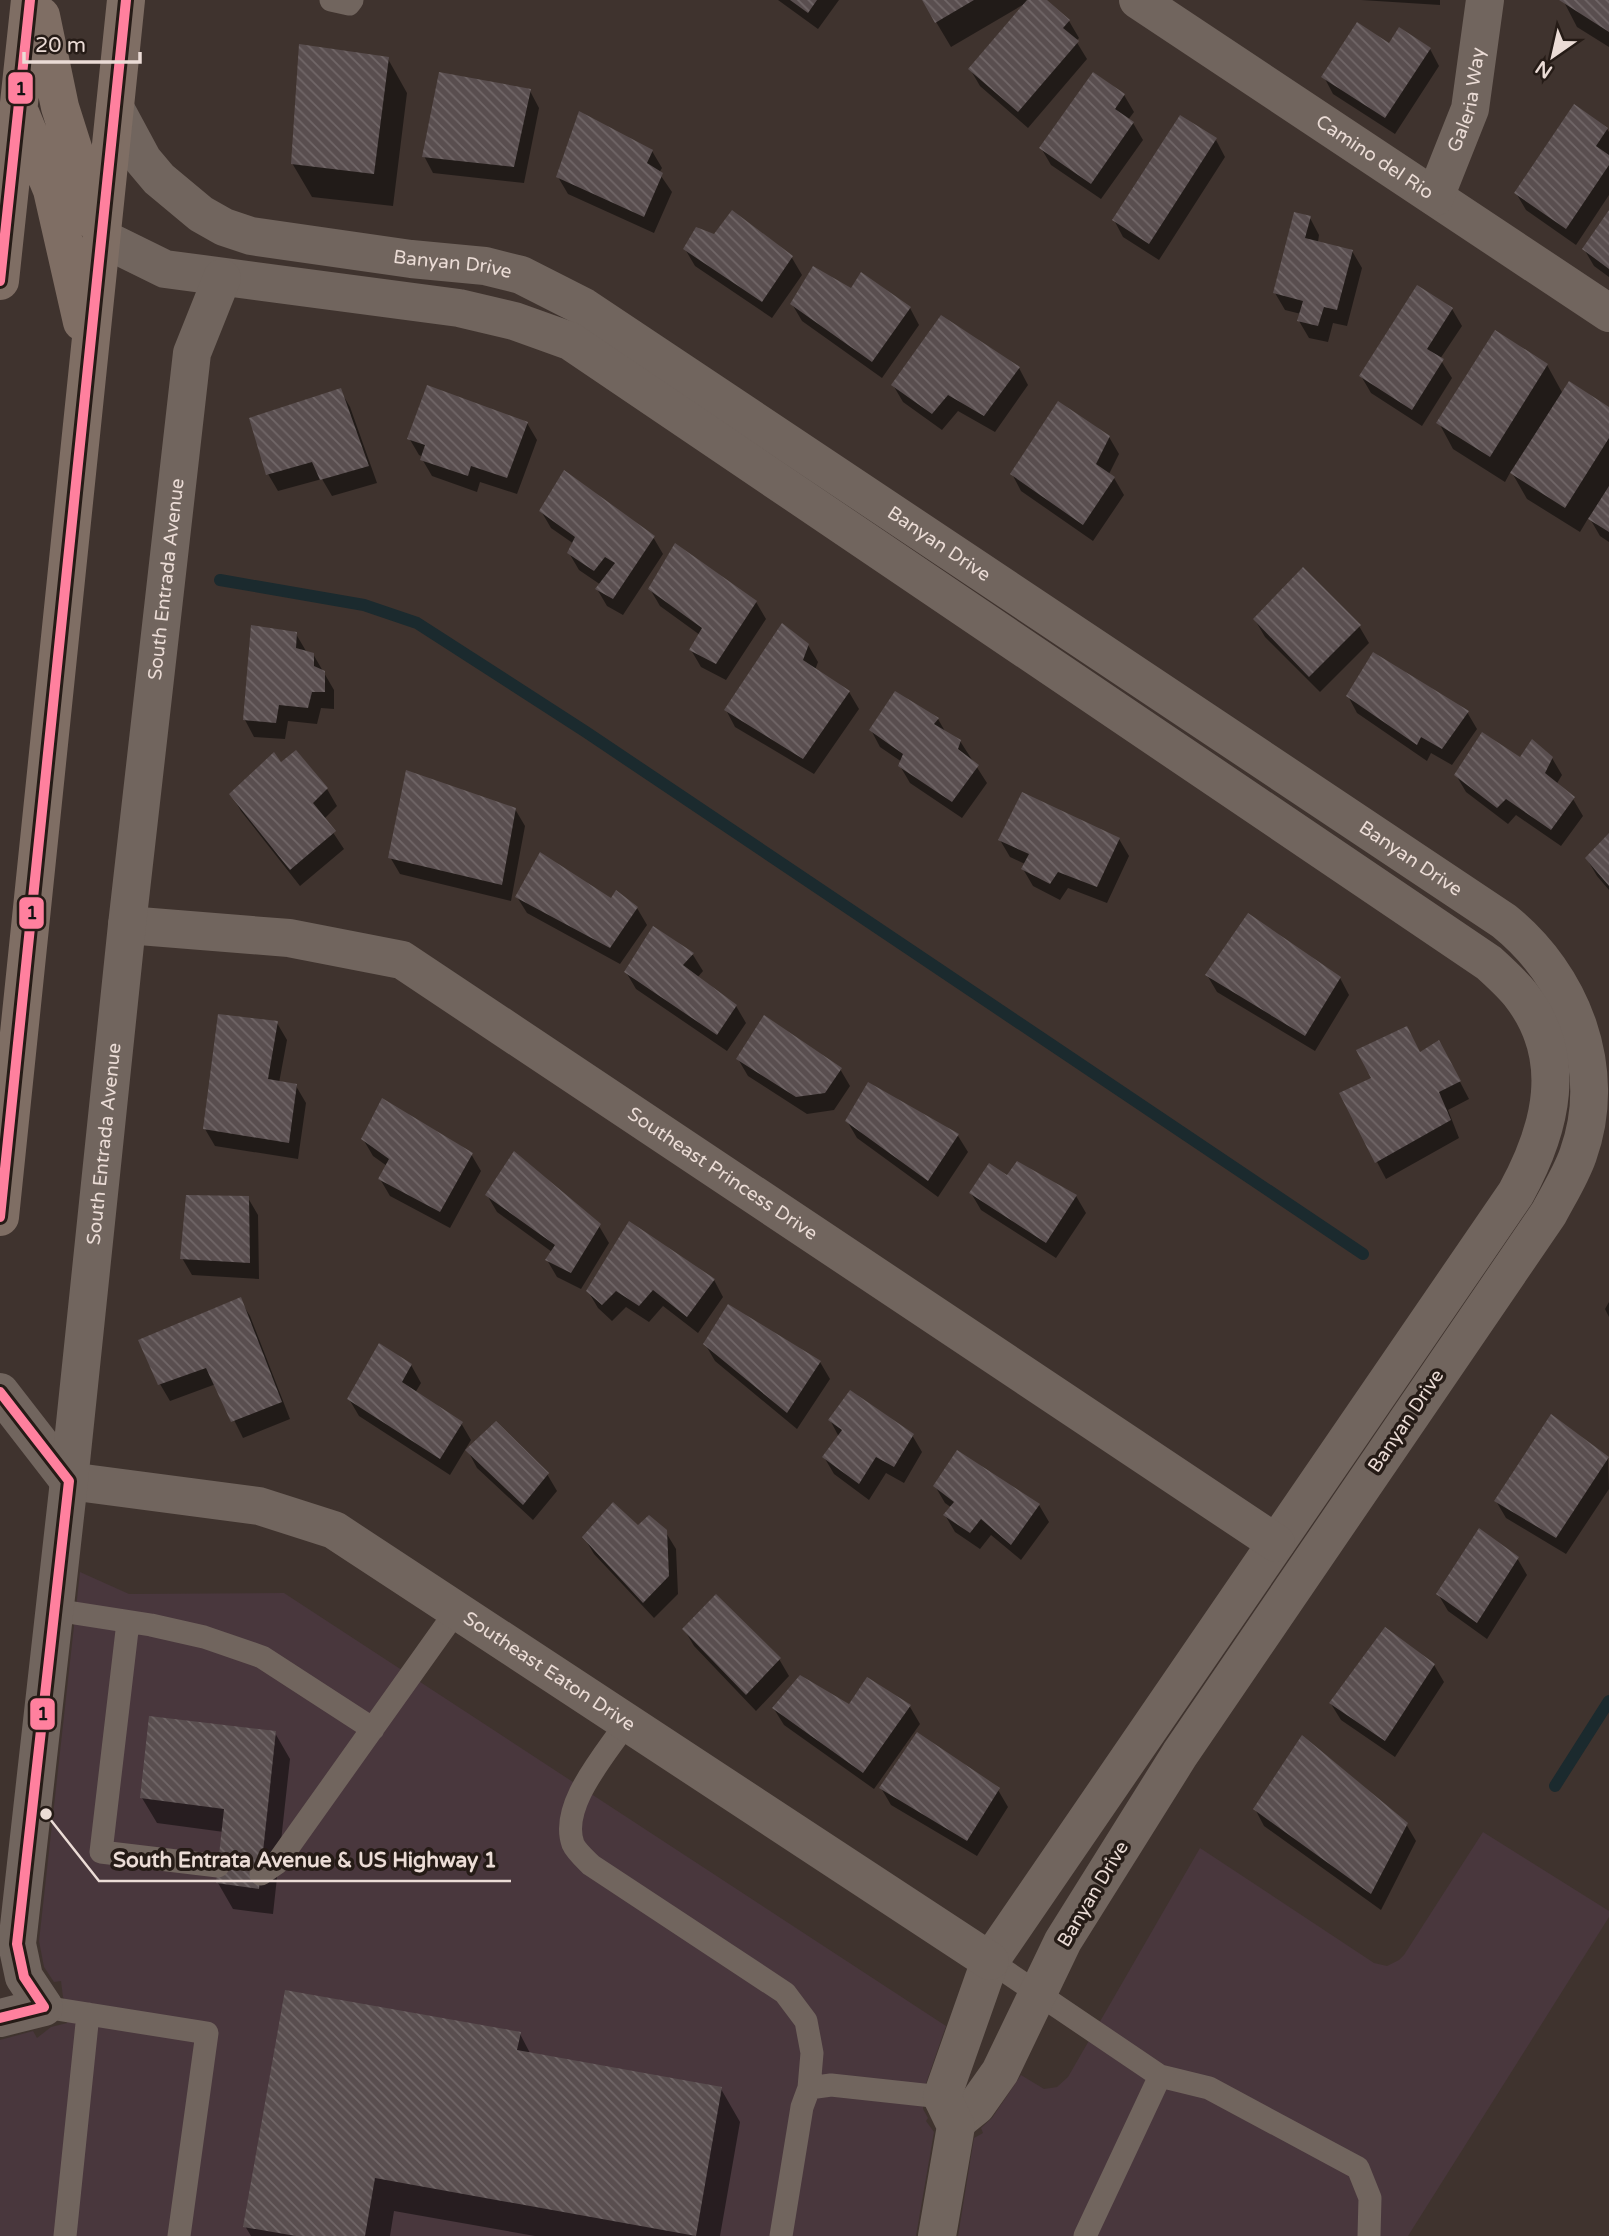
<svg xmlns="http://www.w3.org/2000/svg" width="1609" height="2236" viewBox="0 0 1609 2236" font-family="'Varela Round',sans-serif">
<defs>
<pattern id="building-back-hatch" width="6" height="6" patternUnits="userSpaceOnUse" patternTransform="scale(1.75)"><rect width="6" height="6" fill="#594e4f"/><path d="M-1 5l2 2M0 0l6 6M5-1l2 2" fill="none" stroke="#716768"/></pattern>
</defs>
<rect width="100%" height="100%" fill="#3f332e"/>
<path fill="#49373d" d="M80,1572L129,1594L284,1593L946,2026L923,2092V2109L928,2118L926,2121L934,2132L916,2236H0V2040L33,2031L37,2038L51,2027L67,2023L66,2016L72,2011L63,1997L61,1981L54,1982L44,1967L39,1941Z
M1483,1832L1609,1911V1917L1408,2236H958L974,2138L983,2133L981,2128L992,2118L1021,2075L1044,2089L1057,2087L1068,2077L1200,1848L1374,1963L1387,1966L1399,1960L1404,1955Z"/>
<path fill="#0007" d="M778,0H839L818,29Z
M923,0H1044L1069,21L1079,38L1076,41L1087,59L1028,128L980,86L970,69L1026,3L951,47Z
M1361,0H1440V5Z
M1563,0H1609V47L1577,27Z
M1390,45L1430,49L1439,66L1395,134L1333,94L1324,77Z
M388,59L407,93L393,206L312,197L292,163Z
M530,91L539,108L524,183L433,173L424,156Z
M1124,95L1134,112L1128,120L1133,123L1143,140L1101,199L1051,165L1041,148Z
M1607,129L1609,132V195L1576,245L1526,210L1516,193Z
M1216,140L1225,157L1159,260L1123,237L1114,220Z
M652,151L662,168L659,173L672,192L654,233L568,194L558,177Z
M1609,213V277L1594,266L1584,249Z
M1310,218L1319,235L1318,242L1352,251L1362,268L1347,326L1333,323L1328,342L1309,338L1299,321L1301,314L1285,310L1275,293Z
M685,249L792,258L802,275L772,318L695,266Z
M851,290L910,308L919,325L882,378L802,321L792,304Z
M1452,309L1462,326L1440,359L1452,378L1422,426L1371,393L1361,376Z
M1547,365L1563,394L1609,409V542L1600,536L1589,517L1580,532L1527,499L1511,471L1505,482L1453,449L1439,423Z
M1019,368L1028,385L995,432L958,411L942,430L903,402L893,385Z
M340,390L350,407L377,483L332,496L322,479L278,491L268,474Z
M527,423L537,440L517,494L480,482L477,492L432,476L422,459L423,457L419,455L409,438Z
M1109,437L1119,454L1109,474L1114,478L1124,495L1093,541L1021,491L1012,474Z
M541,511L653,537L663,554L623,615L607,606L597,589L601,585L579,570L569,553L574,544L551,528Z
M650,589L756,602L766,619L726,680L701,667L691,650L700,635L660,606Z
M1255,620L1359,626L1369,643L1320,692L1265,637Z
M296,634L306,651L313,654L334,690V709L321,708L317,724L288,721L285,739L254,737L245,720Z
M808,645L818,662L815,670L849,692L859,709L814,774L735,727L726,710Z
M1348,696L1467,712L1477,729L1452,765L1431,753L1427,761L1357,713Z
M938,719L946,733L960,741L987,783L962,818L910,783L900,766L902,762L880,747L871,730Z
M1552,758L1562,775L1556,785L1573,799L1583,816L1561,846L1516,815L1508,824L1466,792L1456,775L1521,759Z
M281,764L327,789L337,806L324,819L344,849L300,886L241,811L231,794Z
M515,809L525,826L511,901L400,874L390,857Z
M1609,835V890L1597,876L1587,859Z
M1119,839L1129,856L1107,903L1068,888L1060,900L1033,886L1023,869L1025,864L1010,857L1000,840Z
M517,897L611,900L637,908L647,925L620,964L527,913Z
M653,928L693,955L703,971L697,978L736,1006L746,1023L727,1051L636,989L626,972Z
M1207,975L1340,978L1349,995L1315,1051L1217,992Z
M277,1023L287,1040L279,1083L296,1086L306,1103L298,1159L215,1146L205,1129Z
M1420,1054L1448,1059L1469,1099L1448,1110L1459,1138L1386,1179L1377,1162Z
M738,1059L840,1069L850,1086L834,1110L807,1114L748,1076Z
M847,1121L958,1136L968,1152L938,1197L857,1138Z
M363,1139L471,1154L481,1171L450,1228L390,1196L380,1179L387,1166L373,1156Z
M1008,1178L1076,1196L1086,1213L1056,1258L981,1210L971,1193Z
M487,1195L599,1226L609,1243L581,1289L557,1277L547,1260L552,1252L497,1212Z
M248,1198L258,1215L259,1279L192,1275L182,1258Z
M714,1280L723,1297L698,1333L663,1306L649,1322L626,1307L612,1321L598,1308L588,1291Z
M240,1300L250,1316L290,1419L243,1438L216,1384L170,1401L160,1384Z
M1609,1302V1317L1605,1309Z
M705,1344L820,1362L830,1379L797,1429L715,1361Z
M411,1365L421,1383L415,1393L461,1423L471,1440L450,1475L359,1416L349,1399Z
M830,1420L912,1435L922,1452L904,1483L886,1473L869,1500L834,1474L824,1457L839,1437Z
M468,1451L547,1474L557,1491L533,1520L477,1468Z
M1608,1458L1609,1489L1566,1554L1506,1518L1496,1501Z
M935,1486L1039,1505L1049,1522L1021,1560L991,1535L980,1549L955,1532L945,1515L952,1508L945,1503Z
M665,1531L676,1549L678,1594L654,1618L594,1554L584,1537Z
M1517,1558L1527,1575L1487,1639L1448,1611L1438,1594Z
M684,1629L779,1659L789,1676L756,1711L694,1646Z
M1434,1665L1444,1682L1395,1757L1341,1720L1331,1704Z
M849,1706L910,1707L920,1724L874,1789L784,1725L774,1709Z
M275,1733L290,1759L273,1914L233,1909L218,1883L224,1832L157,1823L142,1798Z
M881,1788L998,1790L1008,1807L977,1856L891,1805Z
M1255,1809L1406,1824L1416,1841L1381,1910L1264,1826Z
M520,2034L531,2055L721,2089L740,2122L720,2236H535L394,2211L390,2236H251L245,2226Z"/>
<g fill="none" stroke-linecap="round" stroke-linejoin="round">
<path stroke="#1b2a2e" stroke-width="12" d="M220,580L364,605L417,623L586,732L1363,1254
M1555,1786L1609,1701"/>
</g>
<path fill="url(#building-back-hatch)" d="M790,0H817L808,13Z
M922,0H974L935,23Z
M1027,0H1047L1070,20L1063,28L1079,41L1018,112L968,69Z
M1559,0H1609V32Z
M1357,22L1389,43L1399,27L1431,48L1385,118L1321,77Z
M299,44L389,57L374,174L291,164Z
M439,72L531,89L514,167L422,157Z
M1093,72L1125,94L1115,109L1134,122L1091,184L1039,148Z
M1574,104L1608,128L1596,146L1609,155V165L1566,229L1514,193Z
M579,111L653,150L647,163L663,173L644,217L556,177Z
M1180,115L1217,138L1149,244L1112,220Z
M732,210L793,256L762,302L683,249L696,227L714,234Z
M1609,210V269L1582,249Z
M1294,212L1311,216L1305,238L1353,250L1337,310L1324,307L1318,326L1297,321L1303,301L1273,293Z
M813,266L851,288L861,272L911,307L872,362L790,304Z
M1417,285L1453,308L1427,349L1444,359L1412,410L1359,376Z
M941,315L1020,367L984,416L948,395L932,414L891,385Z
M1495,330L1548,364L1490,457L1436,423Z
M1569,381L1609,407V438L1565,508L1510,473Z
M427,385L528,422L507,478L471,466L468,476L420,460L425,445L407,439Z
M341,388L369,466L320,480L312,462L266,475L249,418Z
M1058,401L1110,436L1096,464L1115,477L1083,525L1010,474Z
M564,470L655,536L613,599L595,589L615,563L605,557L594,571L567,553L575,537L539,511Z
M1609,486V532L1588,519Z
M675,543L757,601L716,664L689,650L702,628L648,589Z
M1303,567L1361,625L1309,677L1253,619Z
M782,623L809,644L803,660L850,691L803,759L724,710Z
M251,625L297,632L296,648L314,653V666L325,671V692H312L308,708L279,705L276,723L243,720Z
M1373,652L1469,711L1442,749L1421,737L1417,745L1346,696Z
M895,691L939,718L934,724L961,740L958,749L979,765L952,802L898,766L903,754L869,730Z
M1482,732L1520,757L1532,739L1553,757L1545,773L1575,797L1551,830L1506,799L1497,808L1454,775Z
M296,750L328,788L313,803L336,831L290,870L229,794L274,752L281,762Z
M406,770L516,808L502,885L388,858Z
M1022,792L1120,838L1097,887L1058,872L1050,884L1021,869L1029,854L998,840Z
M1609,833V886L1585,858Z
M540,852L611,898L616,890L638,907L610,948L515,897Z
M1248,913L1341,977L1305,1036L1205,975Z
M653,926L694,953L683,965L737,1005L717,1035L624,972Z
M218,1014L278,1021L268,1079L297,1084L289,1143L203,1129Z
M764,1015L842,1068L825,1093L796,1097L736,1059Z
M1407,1026L1420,1052L1439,1040L1461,1081L1439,1092L1451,1120L1375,1163L1339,1093L1371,1078L1356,1050Z
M868,1082L959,1134L928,1181L845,1121Z
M382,1098L473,1153L440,1212L378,1179L389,1159L361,1139Z
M514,1151L601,1224L571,1273L545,1260L555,1245L485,1195Z
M1017,1161L1077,1195L1046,1243L969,1193L989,1163L1007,1175Z
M186,1195L249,1196L250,1263L180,1259Z
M629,1221L715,1279L687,1317L653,1290L639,1306L616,1291L602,1305L586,1291Z
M241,1297L282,1402L231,1422L206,1368L158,1385L138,1340Z
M728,1304L821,1361L787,1413L703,1344Z
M379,1343L412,1364L402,1382L463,1422L440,1459L347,1399Z
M850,1390L914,1434L894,1467L876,1457L859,1484L822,1457L842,1430L828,1420Z
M1551,1414L1609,1457L1556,1538L1494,1501Z
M496,1421L549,1473L523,1505L465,1450Z
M957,1450L1040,1504L1011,1545L981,1519L970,1533L943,1515L954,1502L933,1486Z
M613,1502L638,1525L649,1515L667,1530L669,1576L643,1603L582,1537Z
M1479,1528L1519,1557L1477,1623L1436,1594Z
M716,1594L781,1658L746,1695L682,1629Z
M1385,1627L1435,1664L1385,1741L1329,1703Z
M800,1675L849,1704L867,1677L911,1705L863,1773L772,1708Z
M149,1716L276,1731L259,1889L216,1883L224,1809L140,1798Z
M917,1732L1000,1788L967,1841L879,1788Z
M1302,1735L1408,1823L1371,1894L1253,1809Z
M285,1990L521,2032L517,2050L722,2087L696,2236L375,2178L365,2236H296L243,2227Z"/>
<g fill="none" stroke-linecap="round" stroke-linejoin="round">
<path stroke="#71655e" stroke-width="23" d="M331,0L349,4L352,0
M55,1610L151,1625L204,1637L262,1657L373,1729
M128,1622L101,1852L218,1866
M627,1722C607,1753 559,1805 573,1844C576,1851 585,1859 591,1865L785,1993L806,2021L812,2053L809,2088
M261,1874L277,1863L457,1610
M990,1961L1160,2076L1209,2088L1358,2168L1370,2198L1369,2236
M44,2007L207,2033L179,2236
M65,2236L88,2014
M781,2236L802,2107L809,2088L831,2085L942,2097
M1085,2236L1160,2076"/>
<g stroke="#71655e" stroke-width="38">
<path id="s1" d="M1138,0L1609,313"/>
<path id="s2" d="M115,108L143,160L159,179L201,214L224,227L251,236L411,259L485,266L521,275L584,307L1504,921C1572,976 1609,1069 1578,1155C1571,1175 1559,1194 1549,1213L1180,1754L1063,1941L1000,2072L976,2106L955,2123"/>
<path id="s3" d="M1435,197L1470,109L1485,0"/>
<path d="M102,238L165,269L459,308L514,321L570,341L1489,963C1500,973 1511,983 1520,994C1570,1058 1551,1129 1516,1193L990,1961L942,2097L956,2126L937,2236"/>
<path id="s4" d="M127,925L289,938L402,960L1276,1543"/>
<path d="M0,1392L69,1481"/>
<path id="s5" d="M69,1481L259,1506L334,1530L990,1961"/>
<path id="s6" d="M0,2018L44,2007L24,1977L17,1944L69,1481L127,925L192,353L222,278"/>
</g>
<path stroke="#7f6e64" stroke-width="38" d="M41,16L60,107L97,224
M21,115L52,190L82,322
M0,281L30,0
M0,1217L126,0"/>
<defs>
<path id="bus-1" d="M0,281L30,0
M0,1217L126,0
M0,1392L69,1481L17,1944L24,1977L44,2007L0,2018"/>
</defs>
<use href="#bus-1" stroke="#251b16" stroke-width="16"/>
<use href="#bus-1" stroke="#ff809e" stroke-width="10"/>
</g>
<g text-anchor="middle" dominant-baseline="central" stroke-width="7" stroke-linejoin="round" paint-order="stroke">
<g font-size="19" fill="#ebdcd6" stroke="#251b16">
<text stroke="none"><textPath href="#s3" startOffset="103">Galeria Way</textPath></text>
<text stroke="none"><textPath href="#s1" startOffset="284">Camino del Rio</textPath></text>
<text stroke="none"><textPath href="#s2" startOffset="397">Banyan Drive</textPath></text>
<text stroke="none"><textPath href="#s2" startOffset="964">Banyan Drive</textPath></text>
<text stroke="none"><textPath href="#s6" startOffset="1488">South Entrada Avenue</textPath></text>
<text stroke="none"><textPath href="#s2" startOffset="1531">Banyan Drive</textPath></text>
<text stroke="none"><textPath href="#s6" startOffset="920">South Entrada Avenue</textPath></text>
<text stroke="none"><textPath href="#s4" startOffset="663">Southeast Princess Drive</textPath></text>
<text transform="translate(1406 1421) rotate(-56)">Banyan Drive</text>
<text stroke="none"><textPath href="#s5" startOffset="528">Southeast Eaton Drive</textPath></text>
<text transform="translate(1093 1894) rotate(-59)">Banyan Drive</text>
</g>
</g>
<path fill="none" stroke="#ebdcd6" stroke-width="2.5" d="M46 1814L99 1881H511"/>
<circle fill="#ebdcd6" stroke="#251b16" stroke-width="2.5" cx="46" cy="1814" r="7"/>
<g font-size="21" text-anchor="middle" font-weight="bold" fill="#ebdcd6" stroke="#251b16" stroke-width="7" stroke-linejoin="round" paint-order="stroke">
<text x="305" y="1867">South Entrata Avenue &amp; US Highway 1</text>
</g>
<g stroke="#251b16" stroke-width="2.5">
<rect x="7" y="71" width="27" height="34" rx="7" fill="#ff809e"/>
<rect x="18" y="896" width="27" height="34" rx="7" fill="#ff809e"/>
<rect x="29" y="1697" width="27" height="34" rx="7" fill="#ff809e"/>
</g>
<g font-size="19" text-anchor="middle" font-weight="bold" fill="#111">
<text x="21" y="95">1</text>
<text x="32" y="919">1</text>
<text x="43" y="1720">1</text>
</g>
<g transform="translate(1553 56) rotate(214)" stroke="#251b16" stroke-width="5" paint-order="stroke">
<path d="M0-5L12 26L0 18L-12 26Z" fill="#ebdcd6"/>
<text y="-10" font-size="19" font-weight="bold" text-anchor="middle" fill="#ebdcd6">N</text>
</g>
<path d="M24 52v10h116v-10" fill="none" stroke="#ebdcd6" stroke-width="3.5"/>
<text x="35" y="52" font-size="21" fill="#ebdcd6" stroke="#251b16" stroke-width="5" paint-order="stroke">20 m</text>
</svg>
